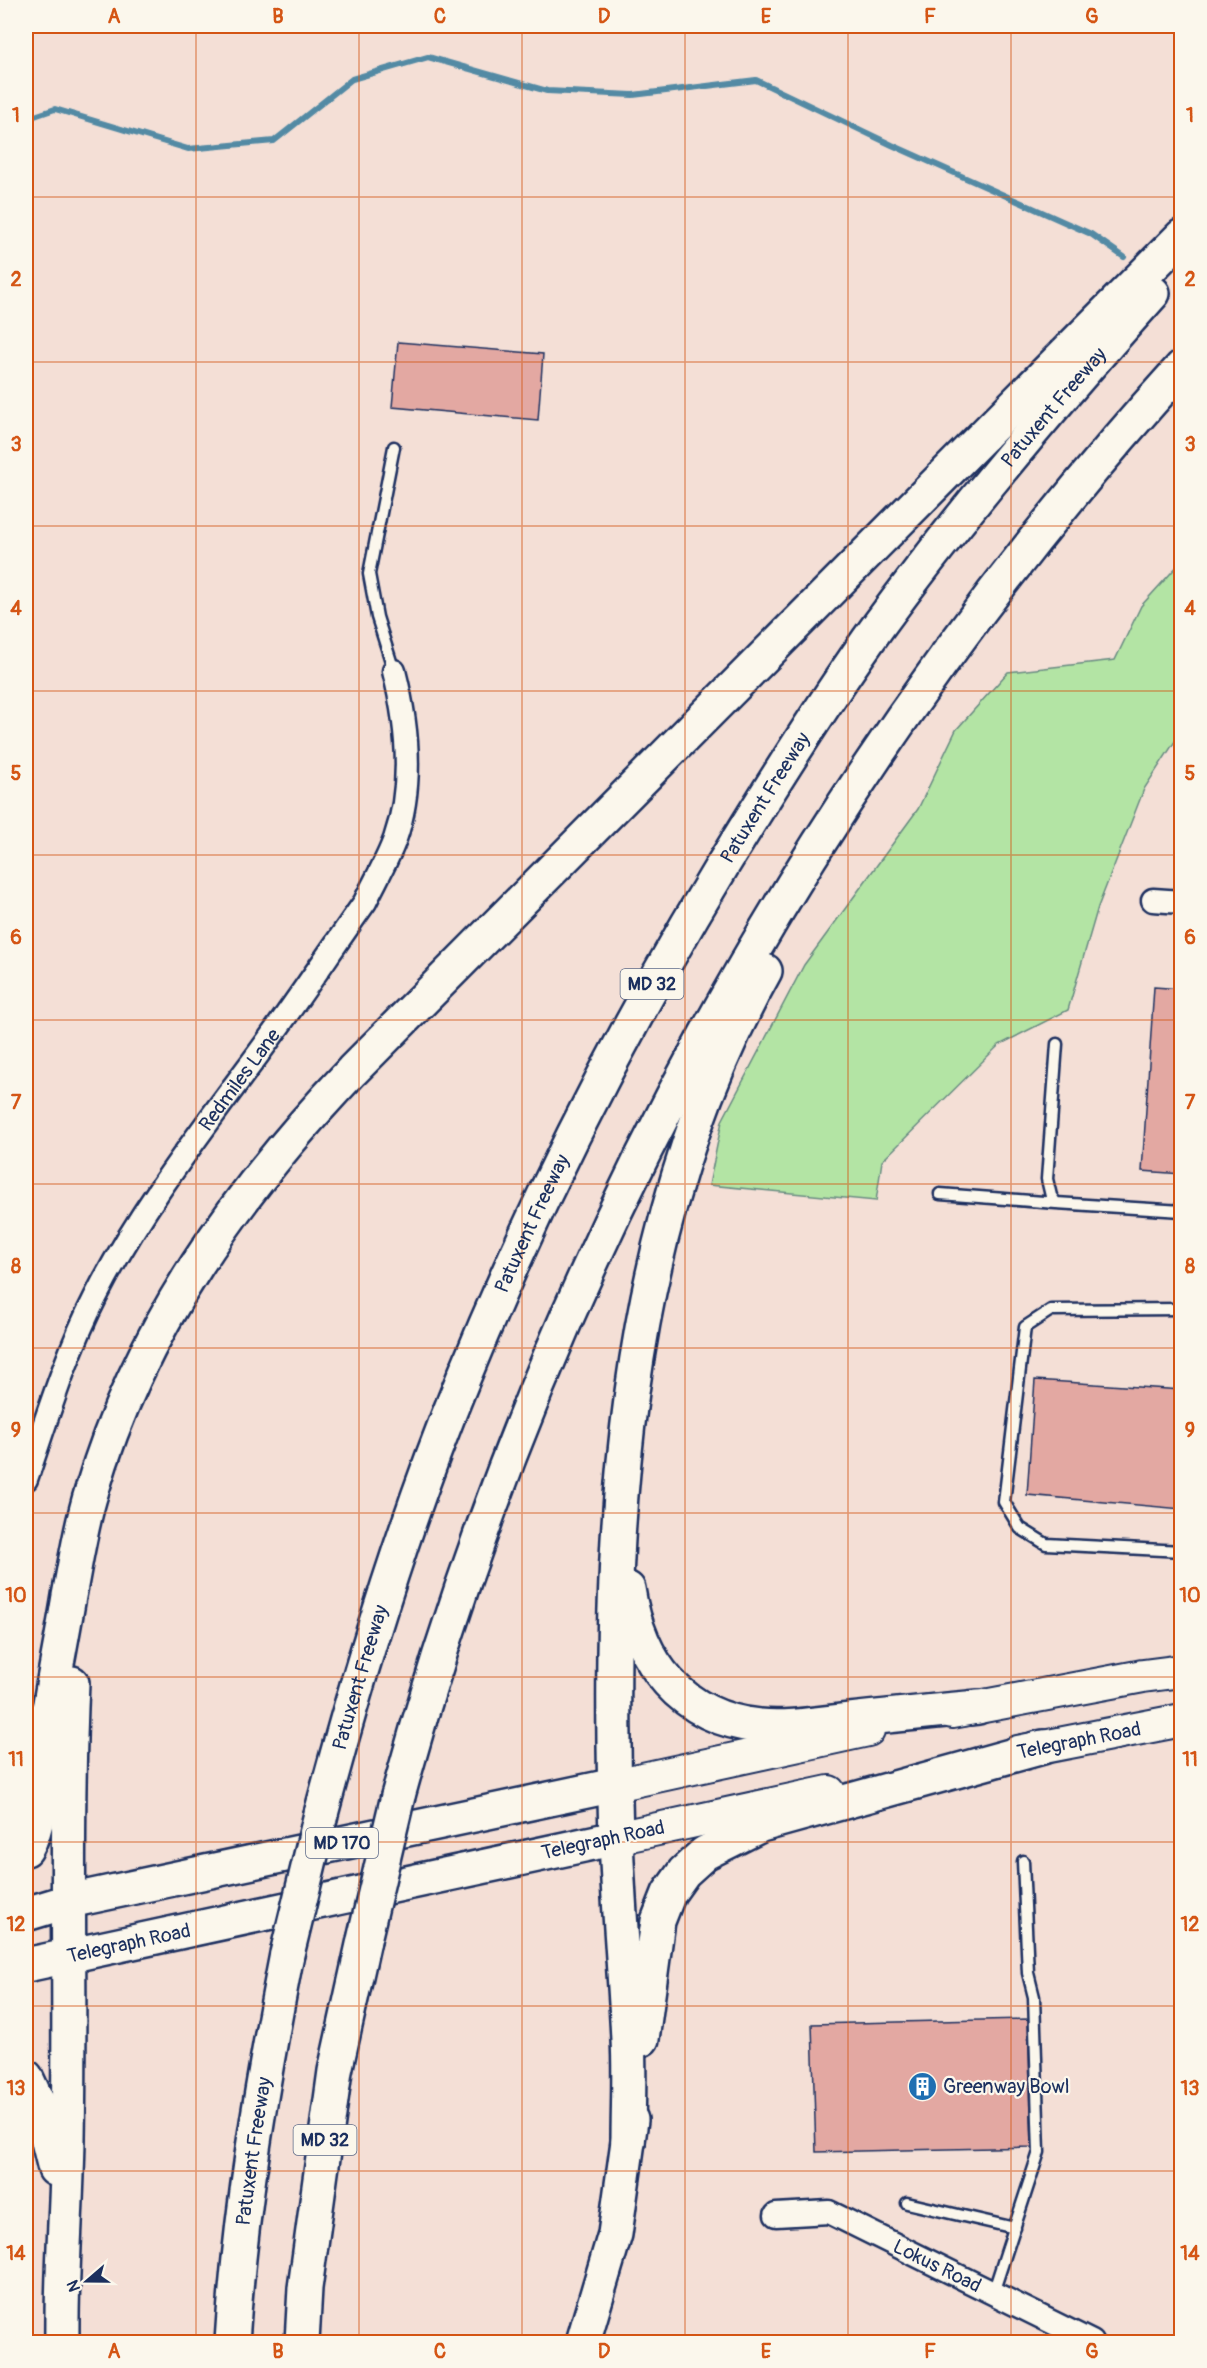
<svg xmlns="http://www.w3.org/2000/svg" width="1207" height="2368" viewBox="0 0 1207 2368" font-family="Pangolin,sans-serif">
<rect width="100%" height="100%" fill="#f4dfd6"/>
<filter id="ink" filterUnits="userSpaceOnUse"><feTurbulence type="fractalNoise" baseFrequency=".0167" numOctaves="2"/><feDisplacementMap in="SourceGraphic" scale="12" xChannelSelector="R" yChannelSelector="G"/><feConvolveMatrix kernelMatrix="1 2 1 2 8 2 1 2 1" color-interpolation-filters="sRGB"/></filter>
<g filter="url(#ink)">
<path fill="#b3e4a4" stroke="#678a81" stroke-width="1.5" d="M1181,562V732L1144,789L1098,907L1068,1010L999,1045L882,1161L876,1201L709,1185L722,1121L804,965L918,809L956,730L1008,672L1115,660L1141,606Z"/>
<g fill="none" stroke-linecap="round" stroke-linejoin="round">
<path stroke="#528aa4" stroke-width="6" d="M26,119L55,109L188,149L274,141L352,79L428,57L547,91L633,95L756,80L892,145L1091,234L1124,257"/>
</g>
<path fill="#e3a8a2" stroke="#1b2f5e" stroke-width="1.5" d="M398,342L543,354L538,420L392,407Z
M1154,987L1182,989V1174L1142,1171Z
M1035,1380L1182,1390V1509L1027,1495Z
M1028,2019L1032,2147L816,2152L812,2024Z"/>
<g fill="none" stroke-linecap="round" stroke-linejoin="round">
<defs>
<path id="lane" d="M394,447L369,574L377,617L394,671
M1057,1044L1047,1179L1051,1196L1056,1203L1182,1211
M940,1194L1056,1203
M1182,1309L1051,1310L1025,1327L1004,1502L1020,1528L1046,1544L1182,1551
M907,2203L1015,2228
M993,2293L1039,2152L1034,1997L1028,1973L1023,1861"/>
<g id="street">
<path d="M1153,900L1182,902"/>
<path id="s1" d="M26,1479C47,1418 66,1354 96,1296C137,1215 193,1142 247,1069C288,1015 326,957 365,902C375,881 387,861 395,839C414,785 408,726 394,671"/>
<path id="s2" d="M776,2215L829,2212L1092,2342"/>
</g>
<g id="secondary">
<path d="M952,1712L1143,1676L1182,1671"/>
<path id="s3" d="M1018,1752L1182,1720"/>
<path d="M615,1785L868,1730"/>
<path d="M616,1838L829,1792"/>
</g>
<g id="primary">
<path d="M26,1914L69,1901L615,1785"/>
<path id="s4" d="M26,1965L616,1838"/>
</g>
<g id="highway">
<path d="M628,1589C639,1662 681,1718 759,1726C789,1729 821,1723 850,1720C893,1715 936,1711 978,1707"/>
<path d="M398,1796C543,1265 812,774 1182,367"/>
<path id="s5" d="M321,1814C360,1667 405,1520 463,1379C543,1183 640,996 753,816C793,752 834,687 879,625C964,509 1057,400 1153,293"/>
<path d="M26,1849C45,1815 41,1768 46,1730C52,1685 62,1640 69,1596C76,1560 81,1524 92,1490C139,1329 238,1191 352,1071L1182,236"/>
<path d="M642,2039L658,1921L669,1893L684,1872L705,1853L761,1825L1043,1747"/>
<path d="M26,2077L39,2105L55,2169"/>
<path d="M628,2142C628,2108 630,2073 628,2040C625,1972 618,1904 616,1836C607,1542 618,1234 765,971"/>
<path d="M62,2342C61,2274 67,2206 68,2138C71,1987 65,1835 72,1683"/>
<path id="s6" d="M232,2342C240,2212 262,2083 287,1954"/>
<path d="M302,2342L305,2288L335,2071L364,1940"/>
<path d="M583,2342L615,2234L631,2120"/>
</g>
</defs>
<use href="#lane" stroke="#1b2f5e" stroke-width="15"/>
<use href="#street" stroke="#1b2f5e" stroke-width="27"/>
<use href="#secondary" stroke="#1b2f5e" stroke-width="36"/>
<use href="#primary" stroke="#1b2f5e" stroke-width="38"/>
<use href="#highway" stroke="#1b2f5e" stroke-width="38"/>
<use href="#lane" stroke="#fbf7ec" stroke-width="10"/>
<use href="#street" stroke="#fbf7ec" stroke-width="22"/>
<use href="#secondary" stroke="#fbf7ec" stroke-width="32"/>
<use href="#primary" stroke="#fbf7ec" stroke-width="33"/>
<use href="#highway" stroke="#fbf7ec" stroke-width="33"/>
<defs>
<path id="highway-bridge" d="M364,1940L398,1796
M287,1954L321,1814"/>
</defs>
<use href="#highway-bridge" stroke="#1b2f5e" stroke-width="38" stroke-linecap="butt"/>
<use href="#highway-bridge" stroke="#fbf7ec" stroke-width="33"/>
</g>
</g>
<path fill="none" stroke="#d45514" stroke-width="1.5" stroke-opacity="0.55" d="M196,26V2342M359,26V2342M522,26V2342M685,26V2342M848,26V2342M1011,26V2342M26,197H1182M26,362H1182M26,526H1182M26,691H1182M26,855H1182M26,1020H1182M26,1184H1182M26,1348H1182M26,1513H1182M26,1677H1182M26,1842H1182M26,2006H1182M26,2171H1182"/>
<defs>
<symbol id="building-disc" viewBox="-11 -11 22 22"><circle r="9.5" fill="#1f6fb2" stroke="#fbf7ec"/><path d="M-4-6H4V6H1V3H-1V6H-4ZM-2.5-4.3h1.7v1.8h-1.7ZM.8-4.3h1.7v1.8H.8ZM-2.5-1h1.7V.8h-1.7ZM.8-1h1.7V.8H.8Z" fill="#fff"/></symbol>
</defs>
<g fill-rule="evenodd">
<use href="#building-disc" x="906" y="2070" width="33" height="33"/>
</g>
<g text-anchor="middle" dominant-baseline="central" stroke-width="4.5" stroke-linejoin="round" paint-order="stroke">
<g fill="#fbf7ec" stroke="#5e6b89" stroke-width="1.5">
<rect x="620.5" y="969" width="63" height="30" rx="4.5"/>
<rect x="306" y="1828" width="72" height="30" rx="4.5"/>
<rect x="293.5" y="2125" width="63" height="30" rx="4.5"/>
</g>
<g font-size="18" font-weight="bold" fill="#1b2f5e">
<text x="652" y="984">MD 32</text>
<text x="342" y="1843">MD 170</text>
<text x="325" y="2140">MD 32</text>
</g>
<g font-size="20" fill="#1b2f5e" stroke="#fbf7ec">
<text stroke="none"><textPath href="#s5" startOffset="1600">Patuxent Freeway</textPath></text>
<text stroke="none"><textPath href="#s5" startOffset="1114">Patuxent Freeway</textPath></text>
<text stroke="none"><textPath href="#s1" startOffset="456">Redmiles Lane</textPath></text>
<text stroke="none"><textPath href="#s5" startOffset="628">Patuxent Freeway</textPath></text>
<text stroke="none"><textPath href="#s5" startOffset="142">Patuxent Freeway</textPath></text>
<text stroke="none"><textPath href="#s3" startOffset="62">Telegraph Road</textPath></text>
<text transform="translate(603 1840) rotate(-12)">Telegraph Road</text>
<text stroke="none"><textPath href="#s4" startOffset="105">Telegraph Road</textPath></text>
<text stroke="none"><textPath href="#s6" startOffset="192">Patuxent Freeway</textPath></text>
<text stroke="none"><textPath href="#s2" startOffset="174">Lokus Road</textPath></text>
</g>
<g font-size="20" fill="#1b2f5e" stroke="#fbf7ec" text-anchor="start">
<text x="943" y="2086">Greenway Bowl</text>
</g>
</g>
<rect width="1207" height="2368" fill="none" stroke="#fbf7ec" stroke-width="66"/>
<g transform="translate(87 2281) rotate(250)" stroke="#fbf7ec" stroke-width="4.5" paint-order="stroke">
<path d="M0-4.5L10 22L0 15L-10 22Z" fill="#1b2f5e"/>
<text y="-9" font-size="16" font-weight="bold" text-anchor="middle" fill="#1b2f5e">N</text>
</g>
<rect x="33" y="33" width="1141" height="2302" fill="none" stroke="#d45514" stroke-width="2"/>
<g font-size="20" text-anchor="middle" font-weight="bold" fill="#d45514">
<text x="114" y="23">A</text>
<text x="278" y="23">B</text>
<text x="440" y="23">C</text>
<text x="604" y="23">D</text>
<text x="766" y="23">E</text>
<text x="930" y="23">F</text>
<text x="1092" y="23">G</text>
<text x="16" y="122">1</text>
<text x="1190" y="122">1</text>
<text x="16" y="286">2</text>
<text x="1190" y="286">2</text>
<text x="16" y="451">3</text>
<text x="1190" y="451">3</text>
<text x="16" y="615">4</text>
<text x="1190" y="615">4</text>
<text x="16" y="780">5</text>
<text x="1190" y="780">5</text>
<text x="16" y="944">6</text>
<text x="1190" y="944">6</text>
<text x="16" y="1109">7</text>
<text x="1190" y="1109">7</text>
<text x="16" y="1273">8</text>
<text x="1190" y="1273">8</text>
<text x="16" y="1437">9</text>
<text x="1190" y="1437">9</text>
<text x="16" y="1602">10</text>
<text x="1190" y="1602">10</text>
<text x="16" y="1766">11</text>
<text x="1190" y="1766">11</text>
<text x="16" y="1931">12</text>
<text x="1190" y="1931">12</text>
<text x="16" y="2095">13</text>
<text x="1190" y="2095">13</text>
<text x="16" y="2260">14</text>
<text x="1190" y="2260">14</text>
<text x="114" y="2358">A</text>
<text x="278" y="2358">B</text>
<text x="440" y="2358">C</text>
<text x="604" y="2358">D</text>
<text x="766" y="2358">E</text>
<text x="930" y="2358">F</text>
<text x="1092" y="2358">G</text>
</g>
</svg>
